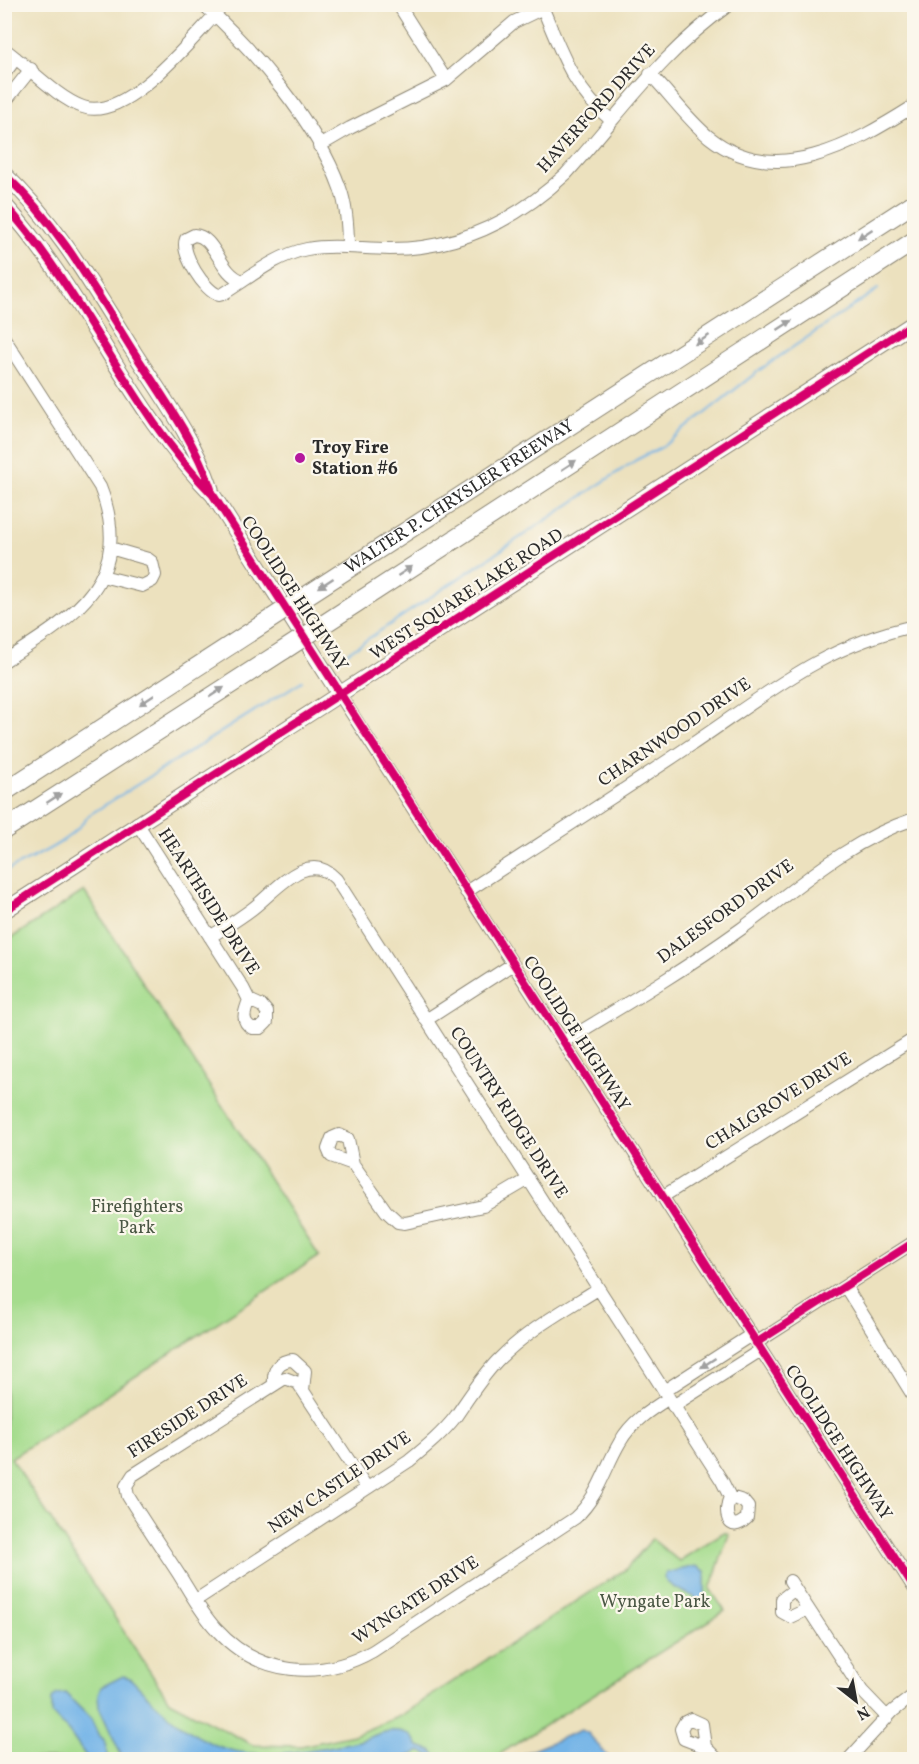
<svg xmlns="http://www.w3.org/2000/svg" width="919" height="1764" viewBox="0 0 919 1764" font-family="Vollkorn,serif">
<rect width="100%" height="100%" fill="#fbf7ec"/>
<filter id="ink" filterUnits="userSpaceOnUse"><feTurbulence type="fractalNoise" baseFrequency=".0167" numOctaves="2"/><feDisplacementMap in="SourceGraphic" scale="12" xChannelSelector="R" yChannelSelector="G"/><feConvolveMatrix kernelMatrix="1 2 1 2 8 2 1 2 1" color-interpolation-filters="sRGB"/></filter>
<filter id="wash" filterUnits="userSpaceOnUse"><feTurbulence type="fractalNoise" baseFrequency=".008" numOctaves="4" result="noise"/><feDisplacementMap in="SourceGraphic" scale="24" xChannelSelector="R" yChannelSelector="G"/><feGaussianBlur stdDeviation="1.35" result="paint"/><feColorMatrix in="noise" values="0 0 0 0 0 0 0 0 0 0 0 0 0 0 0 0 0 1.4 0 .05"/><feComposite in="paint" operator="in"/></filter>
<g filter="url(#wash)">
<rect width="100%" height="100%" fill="#ece1be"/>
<path fill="#a5dc8d" stroke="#68845c" stroke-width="1.5" d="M84,891L319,1256L11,1458L169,1701L253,1745L301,1746L354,1735L400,1716L626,1569L652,1539L679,1561L724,1532L729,1534L710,1589L725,1611L492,1759H5V942Z"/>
<path fill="#73b4e7" stroke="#4f7089" stroke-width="1.5" d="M696,1566L705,1571V1603L700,1604C693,1591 672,1592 664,1578L666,1573Z
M123,1676L130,1678C212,1764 243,1764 359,1741C378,1735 391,1725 411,1735L418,1746L431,1750L439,1759L420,1751L400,1760L123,1759L99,1707L98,1695L101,1687Z
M65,1693L91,1719L98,1734L104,1740L109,1759H88L69,1732L52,1714V1699L57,1694Z
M581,1730L588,1733L610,1759H518L523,1754Z"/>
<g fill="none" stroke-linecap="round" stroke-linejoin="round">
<path stroke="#73b4e7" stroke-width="2" d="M344,655L636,460L662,447L761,369L878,289
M4,872C36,855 68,845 89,815L302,681"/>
</g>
</g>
<g filter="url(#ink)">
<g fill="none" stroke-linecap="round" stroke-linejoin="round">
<defs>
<path id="minor" d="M203,4C254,50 317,123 340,188C347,207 348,228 348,247
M398,4L446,80
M541,4C559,46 573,91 611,120
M4,49C28,66 57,98 83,107C125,122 189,42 215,15
M4,74L16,58
M650,74C670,94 687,119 709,137C775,190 854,144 914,106
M4,103L31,69
M319,146L350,128L446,80L514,22L543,8
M243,281C219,274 216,236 194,235L186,239C180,253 205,292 219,295L223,294C249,278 276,255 307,249C334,244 362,249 390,249C458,249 517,220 566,174C623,111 659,55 730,4
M907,328L914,339
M4,338L100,487C137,580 72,618 4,661
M102,576L142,586L152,581L155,575L152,562L148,559L110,548
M340,695L914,1588
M137,823L243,988L249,1000C245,1011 240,1021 252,1028H261L267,1022V1012L262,1006L249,1000
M466,892C541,843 617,795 691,745C767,694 822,646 914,626
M210,937C224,928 239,919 252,909C276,891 307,848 336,879L722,1481L730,1497C723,1512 728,1536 747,1518L748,1507L743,1501L730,1497
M426,1020L513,964
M563,1042C623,1006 684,970 741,929C797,888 847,841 914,819
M353,1164L331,1156L328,1149L332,1138L339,1135L348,1139L353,1164L386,1211L398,1222L405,1223L483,1206L529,1179
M662,1197L914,1039
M845,1286L914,1397
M756,1343L914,1242
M274,1383C273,1369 279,1360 293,1360L305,1371L303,1390
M664,1391L751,1335
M673,1406L761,1350
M367,1488L298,1383L285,1378L133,1475L126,1486L128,1496C144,1522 161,1547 178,1573C190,1592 201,1613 216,1629C258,1676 320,1681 373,1651L575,1518C599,1496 604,1469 620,1442C631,1422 650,1410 669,1398
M790,1581L862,1691L887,1717
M795,1589L782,1599V1612L791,1617L808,1609
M196,1600L409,1461C426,1447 443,1433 456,1416C469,1397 481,1378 497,1361C526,1331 563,1311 598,1289
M705,1747L702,1724L691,1719L685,1722L681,1729L684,1739L705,1747L718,1760
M848,1760L893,1711L914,1695"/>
<path id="major" d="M4,174C59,225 96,292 135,354C163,397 195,441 211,489
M4,204C85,293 129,410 213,495L340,695
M4,911L914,323"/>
<g id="highway">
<path id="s1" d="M303,598L914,203"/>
<path d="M321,626L914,241"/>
<path d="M4,792L266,622"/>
<path d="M4,830L284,650"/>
</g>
</defs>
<use href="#minor" stroke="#8c8674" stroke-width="14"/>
<use href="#major" stroke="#8c8674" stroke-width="17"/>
<use href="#highway" stroke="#8c8674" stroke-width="20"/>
<use href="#minor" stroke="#fff" stroke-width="12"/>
<use href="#major" stroke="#fff" stroke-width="15"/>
<use href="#highway" stroke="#fff" stroke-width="18"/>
<defs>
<path id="highway-bridge" d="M266,622L303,598
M284,650L321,626"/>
</defs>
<use href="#highway-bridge" stroke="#8c8674" stroke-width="20" stroke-linecap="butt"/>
<use href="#highway-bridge" stroke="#fff" stroke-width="18"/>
<defs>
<path id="cycleway" d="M4,174C59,225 96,292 135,354C163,397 195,441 211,489
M4,204C85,293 129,410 213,495L914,1588
M4,911L914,323
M756,1343L914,1242"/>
</defs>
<use href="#cycleway" stroke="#fbf7ec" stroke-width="11"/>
<use href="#cycleway" stroke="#d6006c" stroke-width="8"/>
</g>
<defs><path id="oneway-solid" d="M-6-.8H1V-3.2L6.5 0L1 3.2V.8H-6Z" transform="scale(1.5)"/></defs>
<g fill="#a0a0a0">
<use href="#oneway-solid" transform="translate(865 234) rotate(147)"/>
<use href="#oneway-solid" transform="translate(785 325) rotate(-33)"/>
<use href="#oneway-solid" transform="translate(702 340) rotate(147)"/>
<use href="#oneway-solid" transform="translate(569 465) rotate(-33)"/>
<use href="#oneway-solid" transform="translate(405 571) rotate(-33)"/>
<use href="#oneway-solid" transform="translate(326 583) rotate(147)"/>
<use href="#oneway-solid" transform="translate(217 692) rotate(-33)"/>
<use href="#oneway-solid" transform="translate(147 700) rotate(147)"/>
<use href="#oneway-solid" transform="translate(54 798) rotate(-33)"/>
<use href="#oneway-solid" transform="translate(708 1363) rotate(147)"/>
</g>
</g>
<circle fill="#b5179e" stroke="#fbf7ec" stroke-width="2" cx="300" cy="458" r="6"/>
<g text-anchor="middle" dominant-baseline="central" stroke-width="4.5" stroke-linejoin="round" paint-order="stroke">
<g font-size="18" fill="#2b2b2b" stroke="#fbf7ec">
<text transform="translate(597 109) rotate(-48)">HAVERFORD DRIVE</text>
<text stroke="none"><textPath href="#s1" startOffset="186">WALTER P. CHRYSLER FREEWAY</textPath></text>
<text transform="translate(294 594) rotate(57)">COOLIDGE HIGHWAY</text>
<text transform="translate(467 595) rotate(-33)">WEST SQUARE LAKE ROAD</text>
<text transform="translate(675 733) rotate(-34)">CHARNWOOD DRIVE</text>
<text transform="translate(208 902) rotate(57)">HEARTHSIDE DRIVE</text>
<text transform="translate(726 912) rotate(-36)">DALESFORD DRIVE</text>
<text transform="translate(576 1034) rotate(57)">COOLIDGE HIGHWAY</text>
<text transform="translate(779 1102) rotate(-32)">CHALGROVE DRIVE</text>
<text transform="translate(508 1113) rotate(57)">COUNTRY RIDGE DRIVE</text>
<text transform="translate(188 1417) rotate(-33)">FIRESIDE DRIVE</text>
<text transform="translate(838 1443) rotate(57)">COOLIDGE HIGHWAY</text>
<text transform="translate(340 1483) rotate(-34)">NEW CASTLE DRIVE</text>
<text transform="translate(416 1601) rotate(-33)">WYNGATE DRIVE</text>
</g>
<g font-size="18" font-weight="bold" fill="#2b2b2b" stroke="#fbf7ec" text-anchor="start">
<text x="312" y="448">Troy Fire<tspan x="312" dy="21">Station #6</tspan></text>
</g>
<g font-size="18" fill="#4a5744" stroke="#fbf7ec">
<text x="137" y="1207">Firefighters<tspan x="137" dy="21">Park</tspan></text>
<text x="655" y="1602">Wyngate Park</text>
</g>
</g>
<rect width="919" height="1764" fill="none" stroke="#fbf7ec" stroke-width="24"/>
<g transform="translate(856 1701) rotate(149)" stroke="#fbf7ec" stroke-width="4.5" paint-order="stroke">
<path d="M0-4.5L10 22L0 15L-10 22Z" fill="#2b2b2b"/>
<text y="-9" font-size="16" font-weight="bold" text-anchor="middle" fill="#2b2b2b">N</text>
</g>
</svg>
